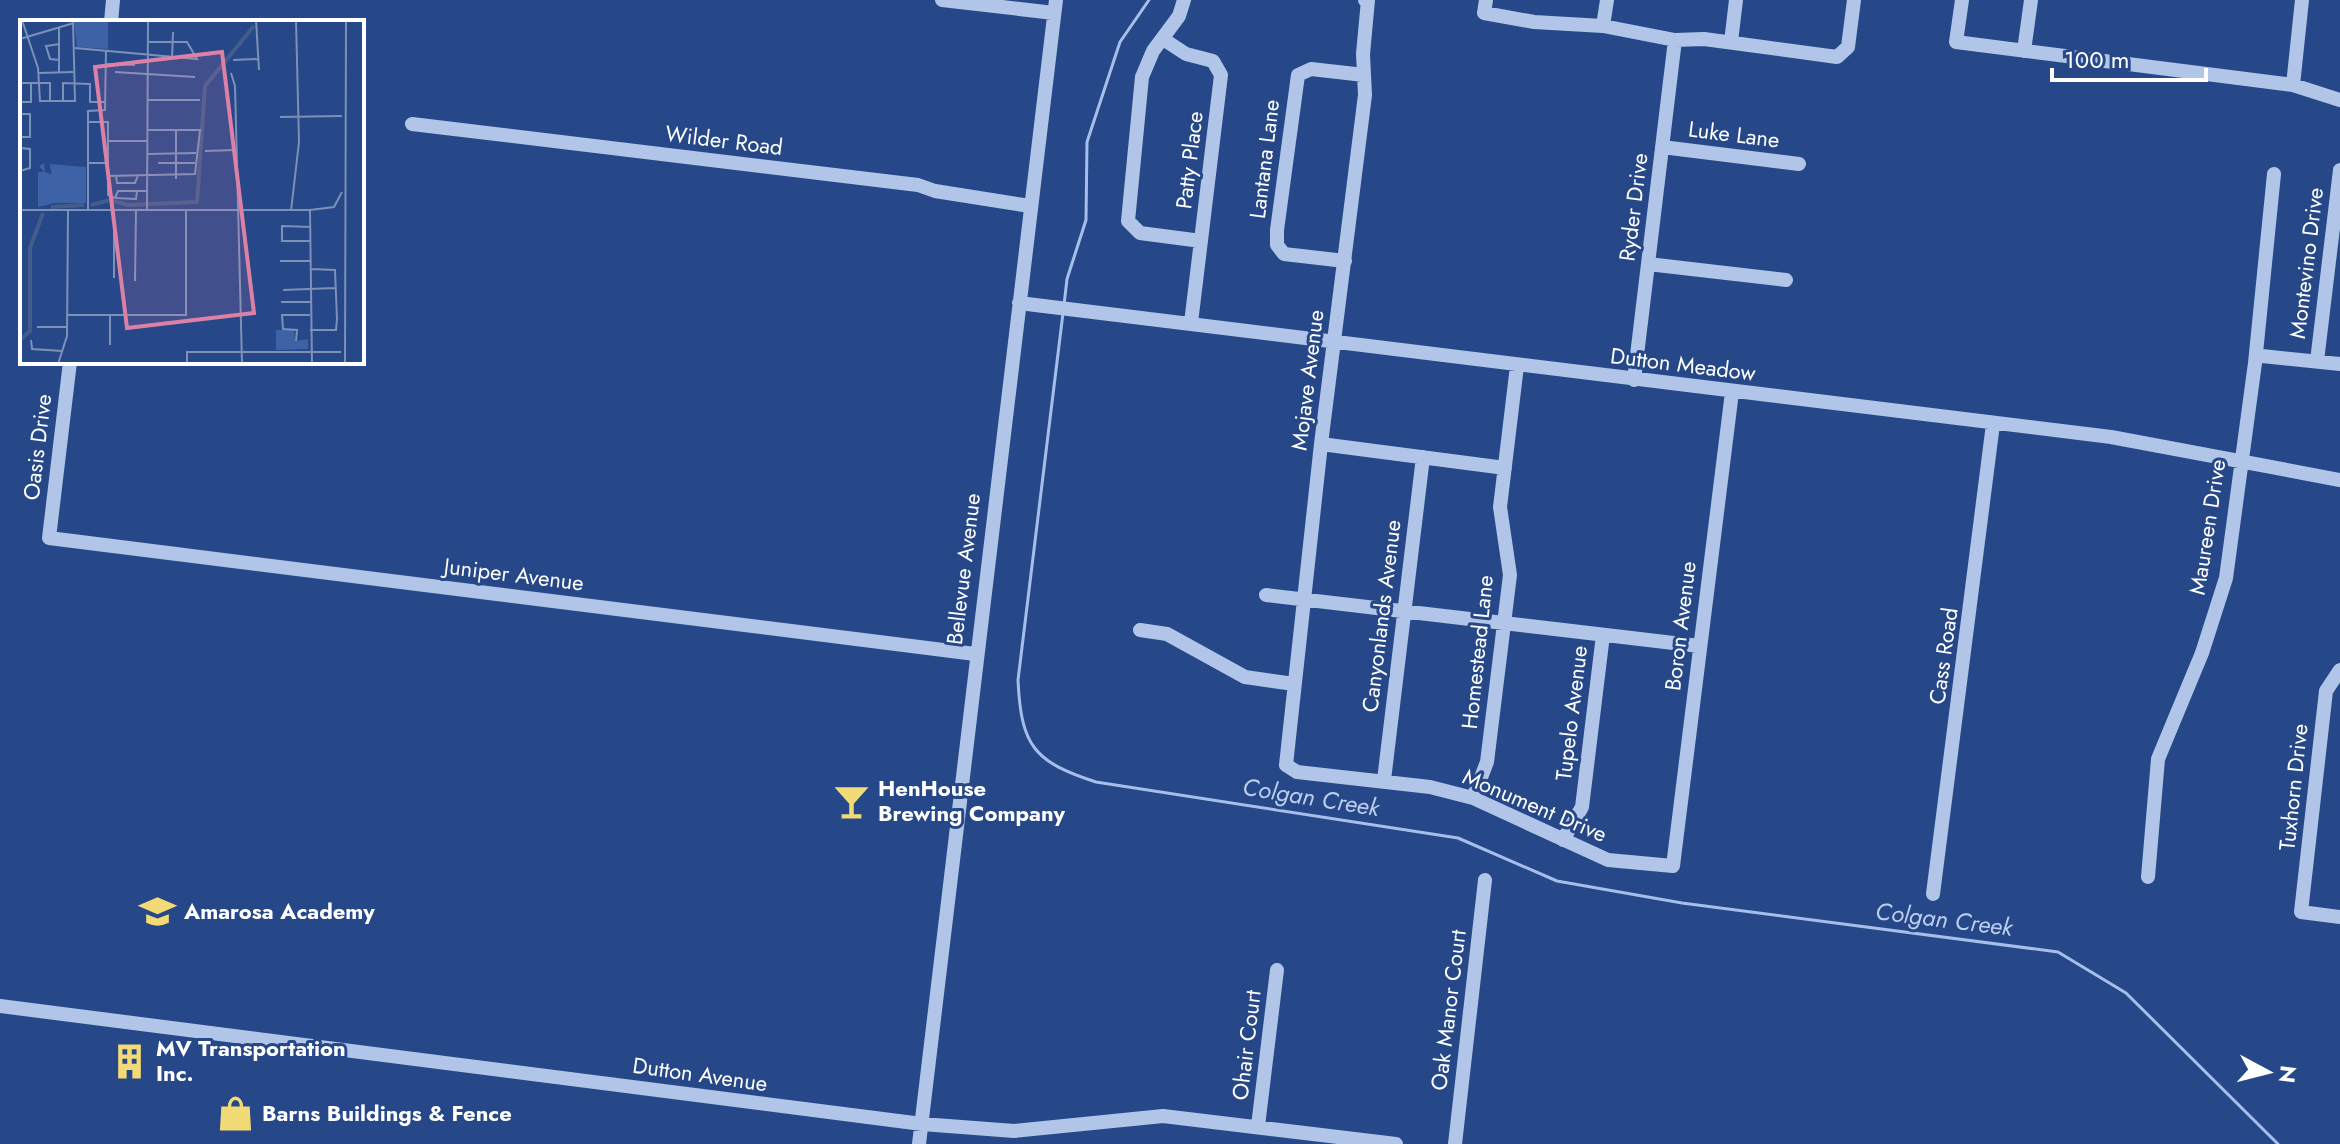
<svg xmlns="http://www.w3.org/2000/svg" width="2340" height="1144" viewBox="0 0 2340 1144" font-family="Jost,sans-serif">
<rect width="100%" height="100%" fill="#264788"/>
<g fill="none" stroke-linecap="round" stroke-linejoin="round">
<path stroke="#a6bfea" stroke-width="3" d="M1064,305L1067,279L1086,220L1087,142L1120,42L1149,0
M1063,313L1018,680C1021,746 1034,762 1096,782L1458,838L1557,881L1682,903L2058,952L2126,993L2278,1144"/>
<path stroke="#b1c5e9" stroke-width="14" d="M942,0L1054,13
M1184,0L1179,16L1153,51L1142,77L1128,221L1140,233L1201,241
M1365,0H1368L1363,54L1365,95L1321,444L1286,765L1297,772L1430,787L1473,798L1608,860L1673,866L1732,392
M1486,0L1484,13L1534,22L1603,26L1675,40L1704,39L1837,57L1848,47L1854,0
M1962,0L1956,42L2293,85L2340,100
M111,22L113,0
M1603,26L1607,0
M1163,39L1186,54L1213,61L1221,75L1191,323
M1731,42L1736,0
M2024,51L2031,0
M2293,85L2302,0
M412,124L918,185L935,191L1030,206
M1662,147L1799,164
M1345,261L1284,254L1277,245V230L1298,75L1311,69L1364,75
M1648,264L1786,280
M1019,303L2111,437L2340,480
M2262,356L2340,364
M2317,361L2340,170
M70,362L49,538L975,654
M1634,380L1675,40
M1321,444L1505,468
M1266,595L1699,646
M1140,630L1167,634L1245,677L1294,684
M2340,670L2326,691L2301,912L2340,917
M1384,780L1423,457
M1473,798L1487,762L1510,575L1500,507L1517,366
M1563,840L1582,807L1603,635
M2148,877L2158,759L2202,653L2226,578L2255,363L2274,174
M1933,894L1993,424
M0,1006L922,1124L1014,1131L1163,1116L1396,1144
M1258,1126L1277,970
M919,1144L1056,0
M1455,1144L1485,880"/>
</g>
<defs>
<symbol id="bar-bare" viewBox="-9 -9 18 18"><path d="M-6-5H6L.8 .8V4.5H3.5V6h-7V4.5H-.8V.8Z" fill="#f2db76" stroke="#264788" stroke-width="2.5" paint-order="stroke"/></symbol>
<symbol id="school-bare" viewBox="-9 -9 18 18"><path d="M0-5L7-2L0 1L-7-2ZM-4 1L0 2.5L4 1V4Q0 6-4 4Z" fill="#f2db76" stroke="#264788" stroke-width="2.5" paint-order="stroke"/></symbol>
<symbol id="building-bare" viewBox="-9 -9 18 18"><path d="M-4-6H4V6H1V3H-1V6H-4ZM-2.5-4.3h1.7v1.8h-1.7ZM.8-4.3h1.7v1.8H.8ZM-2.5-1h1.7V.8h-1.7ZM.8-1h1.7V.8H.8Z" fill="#f2db76" stroke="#264788" stroke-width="2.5" paint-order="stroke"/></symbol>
<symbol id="shop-bare" viewBox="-9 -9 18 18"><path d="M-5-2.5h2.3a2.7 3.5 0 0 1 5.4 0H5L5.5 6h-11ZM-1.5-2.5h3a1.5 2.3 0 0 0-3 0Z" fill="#f2db76" stroke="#264788" stroke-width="2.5" paint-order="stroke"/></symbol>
</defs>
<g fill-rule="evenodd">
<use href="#bar-bare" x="826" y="776" width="51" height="51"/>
<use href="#school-bare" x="132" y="886" width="51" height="51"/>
<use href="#building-bare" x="104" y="1036" width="51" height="51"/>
<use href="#shop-bare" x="210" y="1088" width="51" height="51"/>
</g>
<g text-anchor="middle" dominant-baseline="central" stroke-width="6" stroke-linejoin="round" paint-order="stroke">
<g font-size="22" fill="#fff" stroke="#264788">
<text transform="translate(1734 134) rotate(7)">Luke Lane</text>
<text transform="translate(724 140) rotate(7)">Wilder Road</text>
<text transform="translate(1264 159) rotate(-83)">Lantana Lane</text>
<text transform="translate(1189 160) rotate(-83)">Patty Place</text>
<text transform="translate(1633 207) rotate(-83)">Ryder Drive</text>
<text transform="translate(2306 263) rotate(-83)">Montevino Drive</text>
<text transform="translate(1683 364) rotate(7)">Dutton Meadow</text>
<text transform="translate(1307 380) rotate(-83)">Mojave Avenue</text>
<text transform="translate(37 447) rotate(-83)">Oasis Drive</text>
<text transform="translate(2207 527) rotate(-81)">Maureen Drive</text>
<text transform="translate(963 569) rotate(-83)">Bellevue Avenue</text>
<text transform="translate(514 574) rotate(7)">Juniper Avenue</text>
<text transform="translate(1381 616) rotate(-83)">Canyonlands Avenue</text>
<text transform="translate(1680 626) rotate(-83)">Boron Avenue</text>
<text transform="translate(1477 652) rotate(-84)">Homestead Lane</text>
<text transform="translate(1943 656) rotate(-82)">Cass Road</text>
<text transform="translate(1571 713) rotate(-83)">Tupelo Avenue</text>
<text transform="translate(2293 787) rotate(-84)">Tuxhorn Drive</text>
<text transform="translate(1535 805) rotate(23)">Monument Drive</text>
<text transform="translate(1448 1010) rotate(-83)">Oak Manor Court</text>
<text transform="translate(1246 1045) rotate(-83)">Ohair Court</text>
<text transform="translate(700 1074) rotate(8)">Dutton Avenue</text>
</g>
<g font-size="22" font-weight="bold" fill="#fff" stroke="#264788" text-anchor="start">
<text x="878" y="788">HenHouse<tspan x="878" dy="25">Brewing Company</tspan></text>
<text x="184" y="911">Amarosa Academy</text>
<text x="156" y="1048">MV Transportation<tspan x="156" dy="25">Inc.</tspan></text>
<text x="262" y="1113">Barns Buildings &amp; Fence</text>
</g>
<g font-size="24" font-style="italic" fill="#bdcff0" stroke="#264788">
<text transform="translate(1311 797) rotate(9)">Colgan Creek</text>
<text transform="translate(1944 919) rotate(7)">Colgan Creek</text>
</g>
</g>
<g transform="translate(20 20)">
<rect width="344" height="344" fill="#264788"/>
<path d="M88,0V29L57,27L54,1ZM30,144L66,147V183H35ZM256,310H274L275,321L288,319V329L256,330Z" fill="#3d62a6"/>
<path d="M24,143L25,152L33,155L30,147L35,146L53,148L54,154L49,163L36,165L35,183L18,187V152H24L19,146Z" fill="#3d62a6"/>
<path fill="none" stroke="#445c8b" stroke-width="4" d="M71,185L90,180L108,185L177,182L185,66L234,6M31,187L64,185M0,320L10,311V228L23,193"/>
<path fill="none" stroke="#7d91b8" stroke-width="2" d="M2,0L18,48L20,81H55L53,0M236,0L239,50M0,19L54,3M55,28L177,39L167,22H129M152,39L153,12M39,40L30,39L26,26L40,24M213,40L238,39M86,44L115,45M39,52V8M95,52L175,57M19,53L53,52M211,53L215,66L222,344M0,63H30V81M127,80H180M43,81V63L70,64V82H85M0,82H11V63M0,94H10V117H0M260,97L322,96M68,102H88V143H68M156,110V159M88,121H127M0,128L10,129V148L0,151M185,131L215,130M127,134L176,133M138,143H175M96,155L97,163H115L118,155M95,178L88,175V156L175,154L180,110H127M95,178L98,171H127M95,178L116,179L117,171M0,190H290L314,187L322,172M68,190V91L85,90L86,30M127,190L128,0M290,190L292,344M94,191V258M271,191L279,122L276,0M291,207L262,206V221H291M260,241H291M115,261L116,191M263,270L315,268M261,282H291M47,295H166V191M17,307H47M290,310H316L317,299L315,250L291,249M11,320L12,329L42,331M276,321L277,310L263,309L262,295H290M90,325V296M38,344L47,316L48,190M167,344V332H321M325,344L326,0"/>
<path fill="#dd80a5" fill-opacity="0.15" stroke="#dd80a5" stroke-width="4" d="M202,32L234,293L107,308L75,47Z"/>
<rect width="344" height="344" fill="none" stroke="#fff" stroke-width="4"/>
</g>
<g transform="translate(2268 1072) rotate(97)" stroke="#264788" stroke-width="6" paint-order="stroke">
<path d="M0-6L14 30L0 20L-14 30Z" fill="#ffffff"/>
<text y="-12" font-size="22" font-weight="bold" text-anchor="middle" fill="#ffffff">N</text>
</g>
<path d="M2052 68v12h154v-12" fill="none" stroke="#ffffff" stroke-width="4"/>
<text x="2064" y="68" font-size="24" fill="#ffffff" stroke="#264788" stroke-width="6" paint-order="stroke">100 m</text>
</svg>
